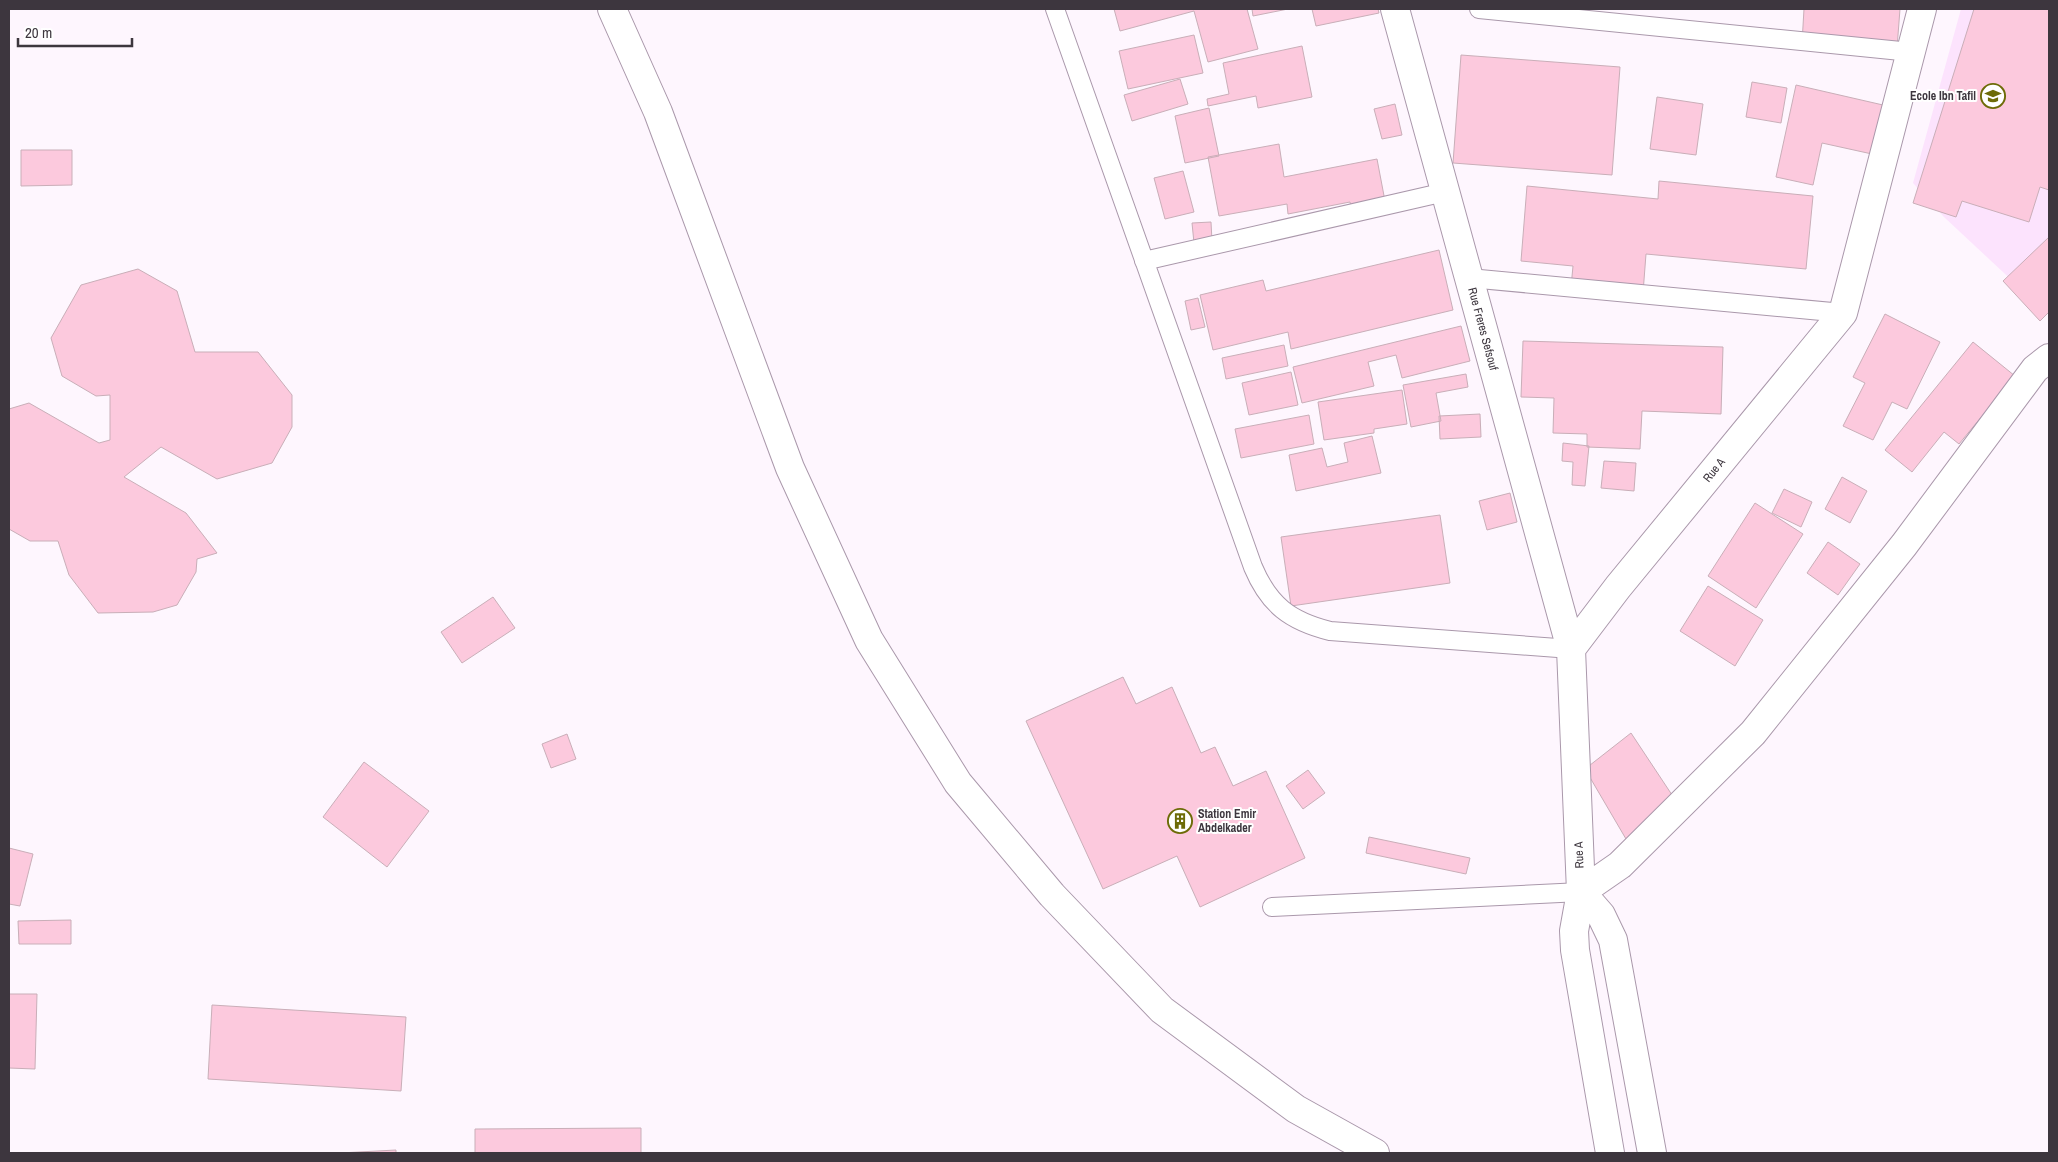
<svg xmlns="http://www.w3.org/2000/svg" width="2058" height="1162" viewBox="0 0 2058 1162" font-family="'Archivo Narrow',sans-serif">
<rect width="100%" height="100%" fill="#fef6fe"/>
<path fill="#fce3fd" d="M1961,9H2049V315L1944,217L1913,183Z"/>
<path fill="#fcc9dd" stroke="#c9aeb8" d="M1114,9H1247L1258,49L1208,62L1194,11L1120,31Z
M1252,9H1288L1253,16Z
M1312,9H1378L1379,13L1316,26Z
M1804,9H1900L1897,48L1802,43Z
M1974,9H2049V190L2040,187L2029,222L1962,201L1956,217L1913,203Z
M1194,35L1203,73L1128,89L1119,51Z
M1302,46L1312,97L1258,108L1256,96L1208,106L1207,99L1229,94L1223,63Z
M1461,55L1620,67L1612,175L1453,163Z
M1180,79L1188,104L1132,121L1124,95Z
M1752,82L1787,88L1781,123L1746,117Z
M1796,85L1883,105L1872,154L1822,143L1813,185L1776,177Z
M1657,97L1703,104L1696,155L1650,149Z
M1395,104L1402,135L1382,139L1374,109Z
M1209,108L1219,156L1185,163L1175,116Z
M1279,144L1284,177L1377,159L1385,201L1351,207L1350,202L1288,214L1287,204L1219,216L1208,157Z
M21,150H72V185L21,186Z
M1183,171L1194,212L1165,219L1154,178Z
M1659,181L1813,196L1806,269L1646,254L1643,293L1571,287L1573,266L1521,261L1527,186L1658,199Z
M1211,222L1212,241L1194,243L1192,223Z
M2049,237V312L2040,321L2003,281Z
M1439,250L1453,310L1291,349L1288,332L1213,350L1200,295L1263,280L1266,291Z
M138,269L177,291L195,352H258L292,395V427L272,463L217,479L161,447L124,477L186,513L217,553L197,559L196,572L177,605L153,612L98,613L69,575L58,541H30L9,529V409L29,403L99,443L110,440V395L96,396L62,376L51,338L81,285Z
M1198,298L1205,327L1191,330L1185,301Z
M1885,314L1940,342L1907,409L1892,402L1873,440L1843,426L1865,383L1853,377Z
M1461,326L1470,361L1402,378L1396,355L1368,362L1374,386L1302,403L1293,367Z
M1523,341L1723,347L1721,414L1642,411L1640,449L1587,447V434L1553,433L1554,398L1521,397Z
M1973,342L2015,376L1959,444L1944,432L1912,472L1885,450Z
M1284,345L1288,366L1226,379L1222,358Z
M1291,372L1298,405L1249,415L1242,383Z
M1466,374L1468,387L1436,393L1441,421L1411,427L1403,385Z
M1402,390L1407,424L1374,429V433L1324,440L1318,402Z
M1480,414L1481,437L1440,439L1439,416Z
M1309,415L1314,444L1241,458L1235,429Z
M1372,436L1381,473L1296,491L1289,455L1322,448L1327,467L1348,462L1344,443Z
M1563,443L1589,446L1585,486L1572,485L1573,462L1562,461Z
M1604,461L1636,463L1634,491L1601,488Z
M1842,477L1867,491L1850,523L1825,509Z
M1784,489L1812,502L1801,527L1772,513Z
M1510,493L1517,522L1487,530L1479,501Z
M1755,503L1803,534L1756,608L1708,576Z
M1440,515L1450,583L1291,606L1281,537Z
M1828,542L1860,564L1838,595L1807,573Z
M1708,586L1763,620L1735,666L1680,631Z
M493,597L515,628L462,663L441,632Z
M1123,677L1136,704L1172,687L1201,753L1215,747L1233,786L1266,771L1305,858L1200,907L1177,856L1103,889L1026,721Z
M1631,733L1678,804L1626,839L1585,769Z
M567,734L576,759L551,768L542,744Z
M364,762L429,811L387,867L323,817Z
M1308,770L1325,793L1303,809L1286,786Z
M1369,837L1470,858L1466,874L1366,853Z
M9,848L33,854L20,906L9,904Z
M71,920V944H19L18,921Z
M9,994H37L35,1069L9,1068Z
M212,1005L406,1017L401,1091L208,1079Z
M641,1128V1153H475V1129Z
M396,1150V1153H340Z"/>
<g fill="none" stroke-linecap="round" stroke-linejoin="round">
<defs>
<path id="lane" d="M1055,9L1253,567C1269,605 1290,621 1330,631L1571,649
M1479,9L1911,52
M1144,261L1445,192
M1469,278L1843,313
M1272,907L1581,892"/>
<path id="secondary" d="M1395,9L1571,649
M1581,892L1620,865L1753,733L1904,545L2035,369L2049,358
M1581,892L1601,915L1613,940L1652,1153
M1610,1153L1575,950L1574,931L1581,892L1571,649L1618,587L1843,313L1922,9"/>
<path id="highway" d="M612,9L658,112L790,468L869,640L958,783L1052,895L1162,1010L1296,1109L1375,1153"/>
</defs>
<use href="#lane" stroke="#aa98ab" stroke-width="20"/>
<use href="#secondary" stroke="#aa98ab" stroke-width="30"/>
<use href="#highway" stroke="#aa98ab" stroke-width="30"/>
<use href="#lane" stroke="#fff" stroke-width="18"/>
<use href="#secondary" stroke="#fff" stroke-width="28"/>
<use href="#highway" stroke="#fff" stroke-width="28"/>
</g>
<defs>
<symbol id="school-ring" viewBox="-11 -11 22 22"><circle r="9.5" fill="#fff" stroke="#6d6b07" stroke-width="1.5"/><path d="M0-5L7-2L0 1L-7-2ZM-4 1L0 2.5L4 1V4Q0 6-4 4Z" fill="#6d6b07"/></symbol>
<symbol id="building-ring" viewBox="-11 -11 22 22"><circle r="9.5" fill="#fff" stroke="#6d6b07" stroke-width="1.5"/><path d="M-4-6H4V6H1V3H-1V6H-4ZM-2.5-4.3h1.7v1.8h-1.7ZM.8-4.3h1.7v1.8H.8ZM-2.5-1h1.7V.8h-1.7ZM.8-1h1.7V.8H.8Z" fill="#6d6b07"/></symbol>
</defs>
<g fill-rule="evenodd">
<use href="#school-ring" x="1979" y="82" width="28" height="28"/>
<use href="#building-ring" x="1166" y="807" width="28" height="28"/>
</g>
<g text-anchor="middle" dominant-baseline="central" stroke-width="4" stroke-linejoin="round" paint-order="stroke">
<g font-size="12" font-weight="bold" fill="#3d363e" stroke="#fff" text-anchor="end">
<text x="1976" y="96">Ecole Ibn Tafil</text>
<text x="1198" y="814" text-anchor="start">Station Emir<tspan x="1198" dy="14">Abdelkader</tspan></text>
</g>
<g font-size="12" fill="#3d363e" stroke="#fff">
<text transform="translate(1483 329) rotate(75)">Rue Freres Sefsouf</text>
<text transform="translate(1714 470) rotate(-51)">Rue A</text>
<text transform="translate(1579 855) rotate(-92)">Rue A</text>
</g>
</g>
<rect width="2058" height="1162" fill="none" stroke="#3d363e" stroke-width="20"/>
<path d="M18 38v8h114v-8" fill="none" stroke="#3d363e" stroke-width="2.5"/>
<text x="25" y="38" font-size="15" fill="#3d363e" stroke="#ffffff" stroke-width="4" paint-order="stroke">20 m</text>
</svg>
